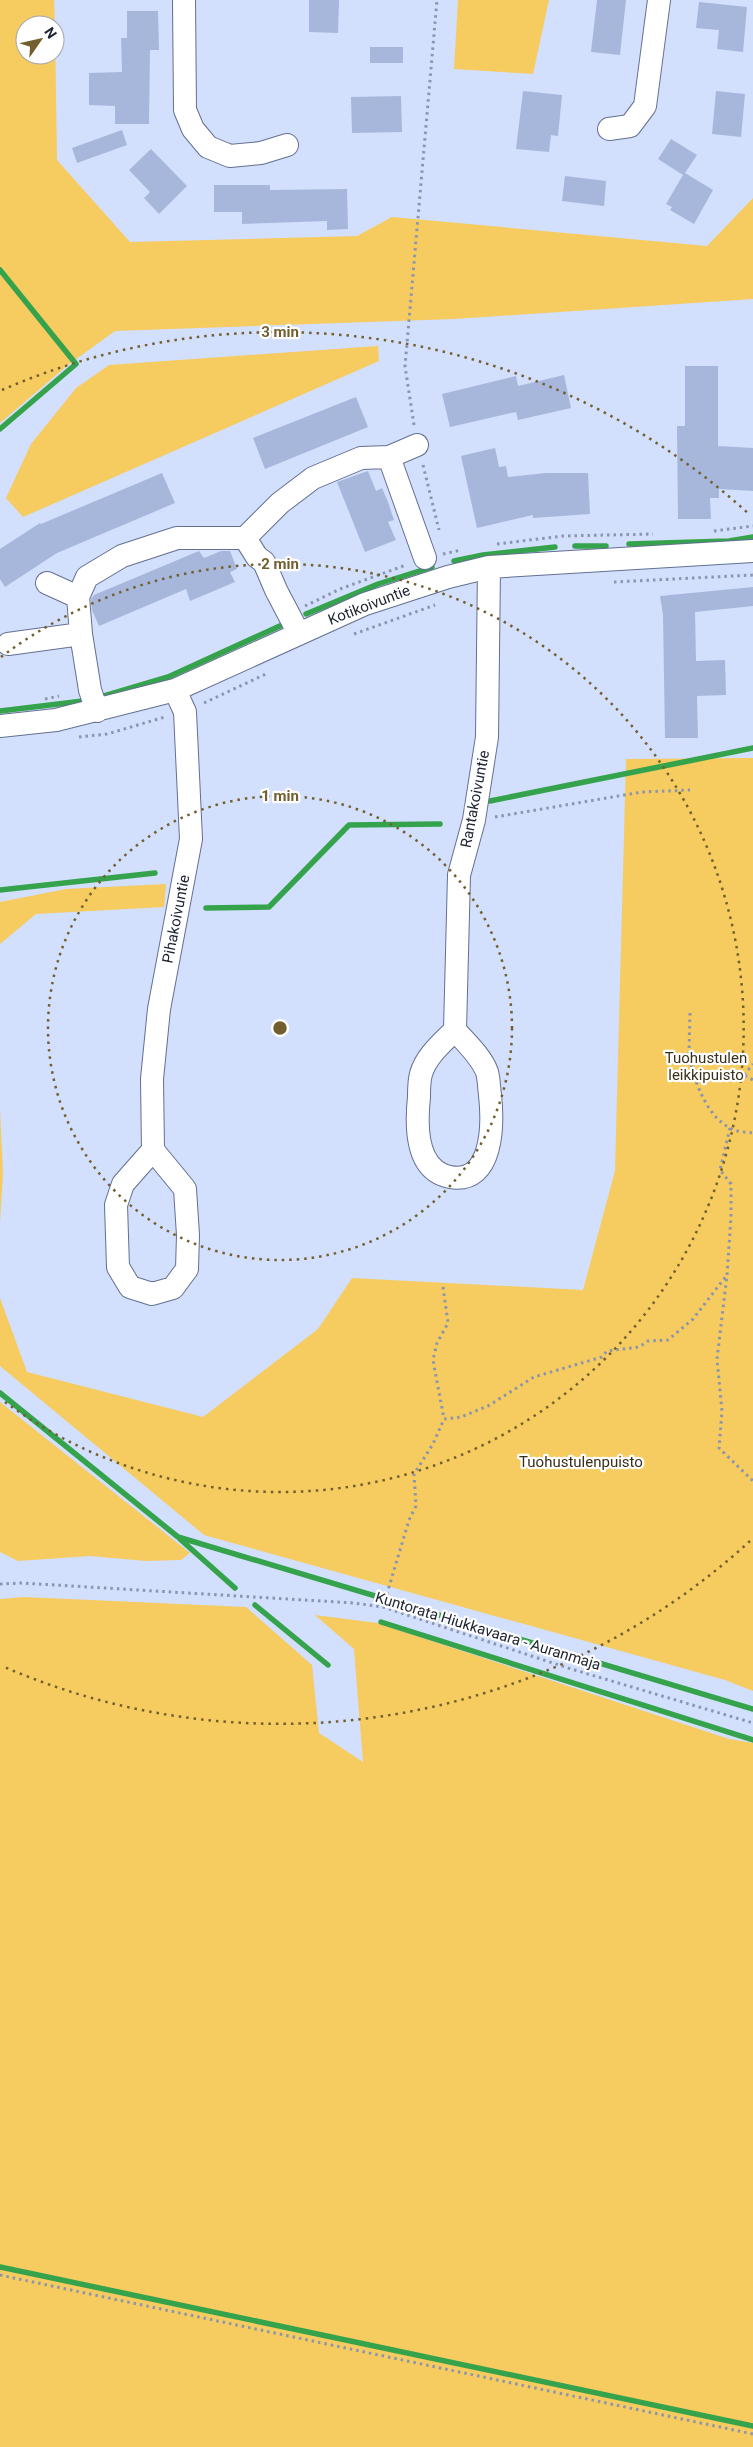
<svg xmlns="http://www.w3.org/2000/svg" width="753" height="2447" viewBox="0 0 753 2447" font-family="Roboto,sans-serif">
<rect width="100%" height="100%" fill="#d2dffd"/>
<path fill="#f6cb60" d="M0,0H54L55,25H25V55H55V33L57,160L130,242L357,236L392,217L707,246L753,198V299L454,319L115,331L68,365L0,423Z
M458,0H549L533,74L454,69Z
M378,346L379,361L23,517L6,498L31,444L76,388L109,365Z
M753,758V1691L725,1680L204,1535L0,1366V1298L27,1372L203,1417L318,1329L352,1278L583,1290L615,1171L626,759Z
M166,884L164,907L36,914L0,944V902L66,889Z
M0,1108L3,1174L0,1223Z
M0,1402L190,1553L181,1560L146,1561L90,1556L18,1561L0,1552Z
M24,1597L246,1607L312,1665L319,1733L363,1762L354,1649L315,1615L377,1623L729,1739L753,1743V2447H0V1599Z"/>
<g fill="none" stroke-linecap="round" stroke-linejoin="round">
<path stroke="#35a34c" stroke-width="5.5" d="M0,270L76,364L0,429
M629,544L729,541L753,537
M575,546H606
M454,561L483,555L555,547
M306,614L378,584L432,567
M104,696L168,677L282,625
M0,711L83,701
M490,801L753,748
M0,890L155,873
M206,908L269,907L349,825L440,824
M0,1393L178,1537L753,1709
M180,1539L235,1588
M255,1605L328,1665
M381,1622L753,1740
M0,2267L753,2426"/>
</g>
<path fill="#a7b7db" d="M309,0H339L338,33L309,32Z
M597,0H626L620,55L591,52Z
M699,2L747,7L743,52L717,49L719,30L696,28Z
M127,11H158L159,50H150L149,124H115V106L89,105V73L122,72L121,38H127Z
M370,47H403V63H370Z
M523,91L562,95L558,136L551,135L549,152L516,149Z
M716,91L745,94L741,137L712,134Z
M401,96L402,132L352,133L351,97Z
M122,130L127,145L77,163L72,148Z
M671,139L697,155L685,173L713,190L694,224L670,210L672,207L666,204L683,175L658,159Z
M151,149L187,186L159,214L144,198L150,192L129,170Z
M565,176L606,181L604,206L562,201Z
M214,185H270V190L347,189L348,229L327,230V221L242,224V212H214Z
M685,366H718V446L753,448V491L719,489V498H710L711,519H678L677,426H685Z
M564,375L571,408L518,420L516,412L450,427L442,394L516,376L518,386Z
M356,397L368,427L265,469L253,438Z
M495,448L499,467L506,466L508,477L546,473H588L590,514L533,518V515L477,528L461,456Z
M368,471L376,491L382,488L388,502L394,520L388,522L396,540L365,552L337,482Z
M162,473L175,503L57,553L5,587L0,579V549L40,523L41,524Z
M199,551L204,558L221,551H230L237,569L230,572L235,582L190,601L186,589L99,626L92,610L91,599L94,595Z
M753,587V606L695,612L696,661L725,660L726,695L697,696L698,738H665L663,615L660,596Z"/>
<g fill="none" stroke-linecap="round" stroke-linejoin="round">
<defs>
<path id="minor" d="M184,0L185,110L193,129L208,147L230,156L261,153L287,145
M609,129L630,126L645,106L659,0
M417,445L389,457L425,558
M245,538L280,503L313,478L361,458L389,457
M47,583L78,597
M8,644L81,634
M97,711L90,690L81,634L78,597L87,577L122,556L177,538H245L257,557L264,562L276,590L299,634
M0,726L56,720L175,690L365,604L448,577L489,567L753,551
M455,1030C466,1043 481,1056 487,1072C489,1079 489,1088 490,1095C493,1122 494,1185 450,1177C415,1170 416,1125 419,1097C419,1090 419,1081 421,1074C426,1056 442,1043 455,1030L459,875L474,820L487,737L489,567
M153,1150L185,1189L188,1235L187,1269L173,1288L152,1294L130,1287L118,1267L116,1205L123,1184L153,1150L152,1079L159,1009L191,839L185,712L175,690"/>
</defs>
<use href="#minor" stroke="#637091" stroke-width="24"/>
<path stroke="#8b95ad" stroke-width="3" stroke-dasharray="2.5 4" stroke-linecap="butt" d="M414,425L405,366L437,0
M423,465L439,530
M714,531L753,526
M497,544L563,536L653,534
M443,554L461,550
M614,582L753,575
M305,606L340,589L406,565
M354,634L435,605
M45,699L59,696
M204,703L266,674
M79,737L107,734L165,717
M495,817L642,792L690,790
M690,1013L689,1052L692,1070L744,1075L753,1080
M692,1070C699,1091 709,1117 730,1128C736,1132 746,1132 753,1133
M744,1075L753,1064
M730,1128L720,1170L731,1184V1217L727,1275L717,1359L722,1411L719,1448L753,1481
M443,1287L448,1323L437,1343L433,1360L444,1419
M0,1584L22,1583L354,1603L383,1607L568,1668L753,1723
M383,1607L409,1520L416,1506L414,1474L433,1444L444,1419L461,1417L488,1406L534,1377L602,1357L607,1351L639,1347L648,1341L668,1340L693,1319L727,1275
M0,2275L753,2434"/>
<use href="#minor" stroke="#fff" stroke-width="22"/>
</g>
<g fill="none" stroke="#735f2e" stroke-width="2.5" stroke-dasharray="2.5 5">
<circle cx="280" cy="1028" r="232"/>
<path d="M1 657A464 464 0 1 1 1 1399"/>
<path d="M750 1541A696 696 0 0 1 2 1666M2 390A696 696 0 0 1 750 515"/>
</g>
<g text-anchor="middle" dominant-baseline="central" stroke-width="4.5" stroke-linejoin="round" paint-order="stroke">
<g font-size="15" fill="#1d2331" stroke="#fff">
<text transform="translate(369 605) rotate(-21)">Kotikoivuntie</text>
<text transform="translate(475 799) rotate(-79)">Rantakoivuntie</text>
<text transform="translate(176 919) rotate(-79)">Pihakoivuntie</text>
<text transform="translate(488 1631) rotate(17)">Kuntorata Hiukkavaara - Auranmaja</text>
</g>
<g font-size="15" fill="#3a301a" stroke="#fff">
<text x="706" y="1058">Tuohustulen<tspan x="706" dy="17">leikkipuisto</tspan></text>
<text x="581" y="1462">Tuohustulenpuisto</text>
</g>
</g>
<circle cx="280" cy="1028" r="8" fill="#735f2e" stroke="#fff" stroke-width="2.5"/>
<g font-size="15" text-anchor="middle" font-weight="bold" fill="#735f2e" stroke="#fff" stroke-width="4.5" stroke-linejoin="round" paint-order="stroke">
<text x="280" y="337">3 min</text>
<text x="280" y="569">2 min</text>
<text x="280" y="801">1 min</text>
</g>
<g transform="translate(40 40) rotate(56)"><circle r="24" fill="#ffffff" stroke="#a5a7ad"/>
<path d="M0-4L9 19L0 12L-9 19Z" fill="#735f2e"/>
<text y="-8" font-size="14" font-weight="bold" text-anchor="middle" fill="#1d2331">N</text>
</g>
</svg>
